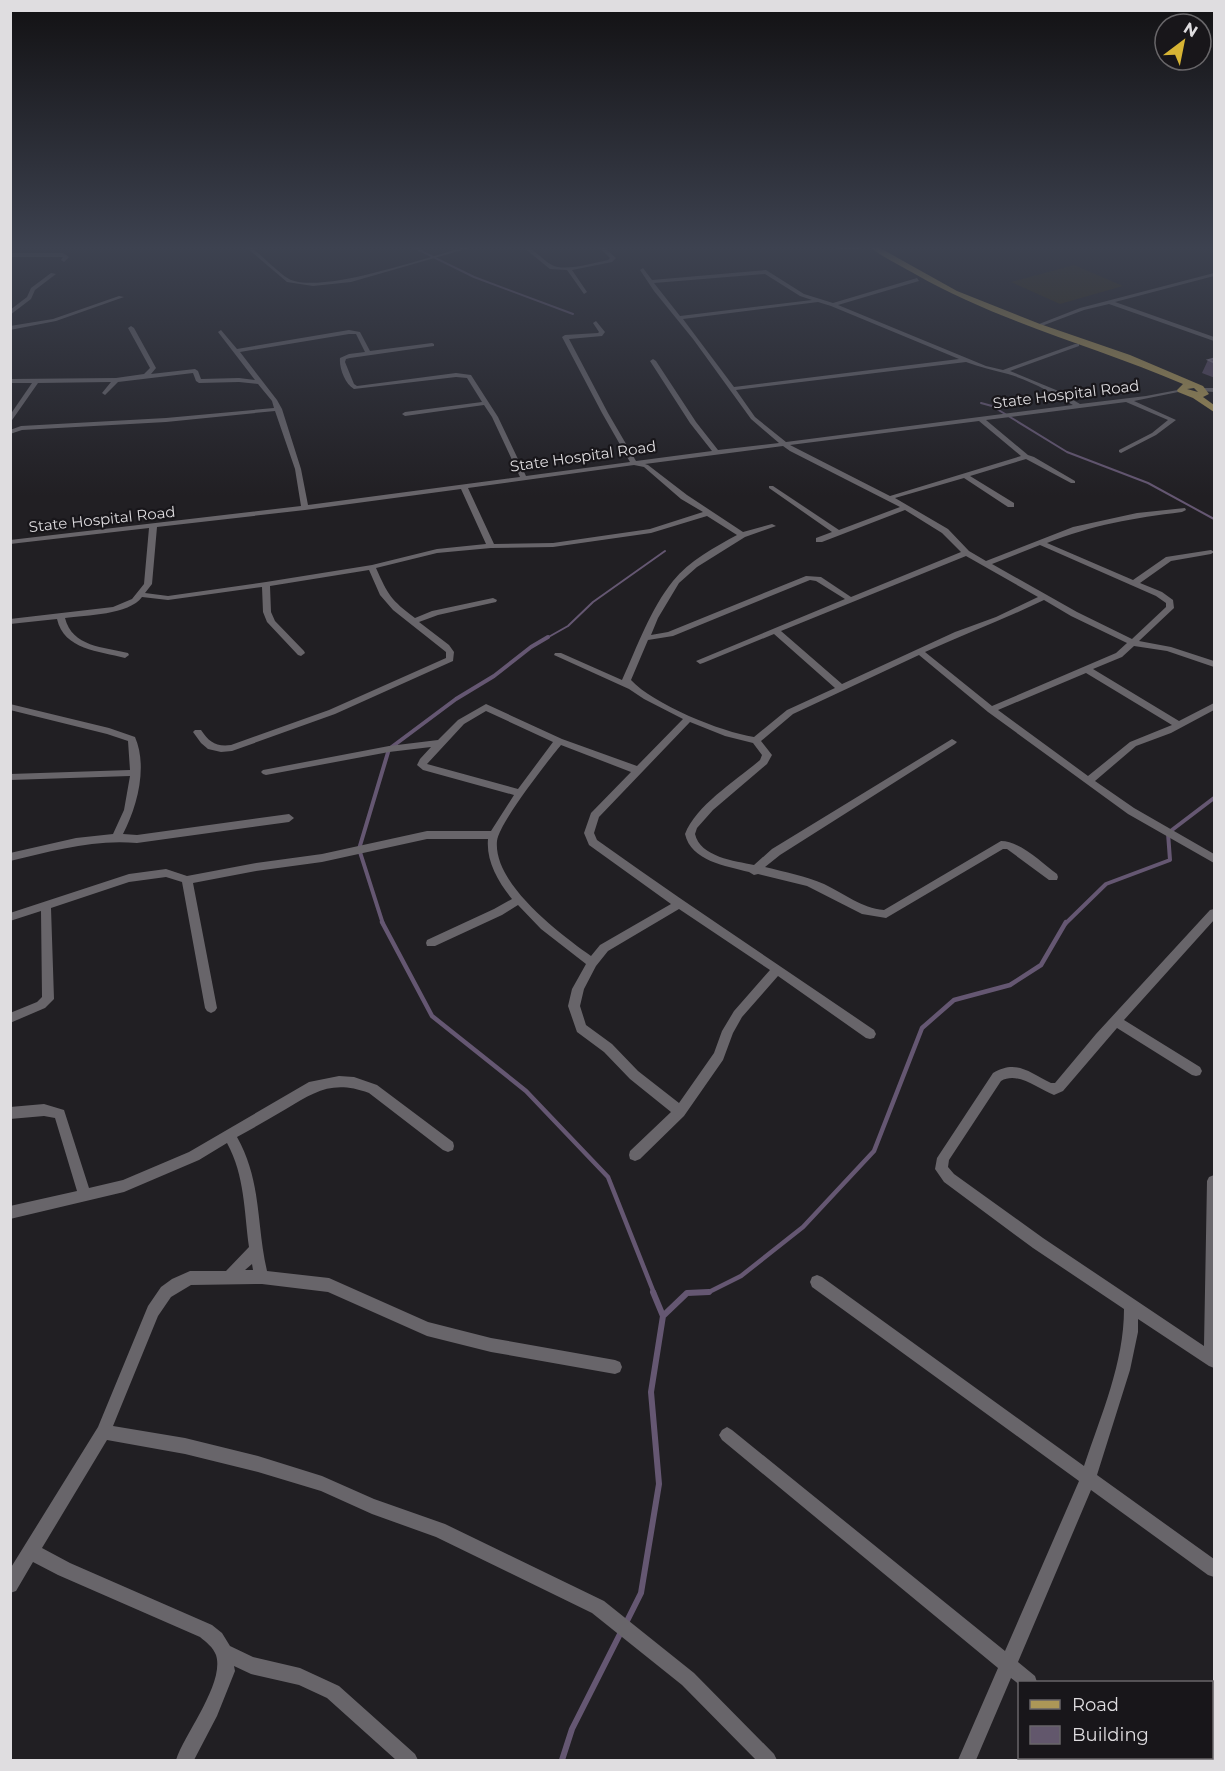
<svg xmlns="http://www.w3.org/2000/svg" width="1225" height="1771" viewBox="0 0 1225 1771" font-family="Montserrat,sans-serif">
<rect width="100%" height="100%" fill="#211f23"/>
<path fill="#322b12" d="M1074,265L1123,286L1060,304L1011,282Z"/>
<g fill="none" stroke-linecap="round" stroke-linejoin="round">
<path stroke="#655772" stroke-width="2" d="M415,248L474,277L573,314
M981,403L992,406L1067,452L1148,483L1214,519
M545,639L568,626L593,602L665,551"/>
<path stroke="#655772" stroke-width="4" d="M383,924L359,849L389,749L456,699L494,676L531,647L548,637
M1065,924L1106,884L1170,860L1168,833L1214,798"/>
<path stroke="#655772" stroke-width="4.5" d="M382,922L432,1016L526,1091L608,1177L654,1293
M687,1293L709,1292L741,1276L803,1227L874,1151L922,1028L954,1000L1010,985L1041,965L1066,922"/>
<path stroke="#655772" stroke-width="6" d="M653,1292L663,1316
M626,1623L641,1593L659,1484L651,1392L663,1316L687,1293L709,1292
M562,1760L572,1729L621,1632"/>
<path fill="#68656a" fill-rule="evenodd" d="M247,248H252C261,255 282,276 291,280C325,293 424,258 462,248H469L351,282L313,286L287,282Z
M524,248C535,248 542,260 552,265C564,272 594,263 608,260L610,258L600,248H605L616,258L612,262L572,270L587,292L584,294L567,270L550,269Z
M836,248H860L858,249H838Z
M10,253H63L69,257L64,262L61,260L63,257H10Z
M643,268L652,280L766,270L804,294L833,303L917,278L919,281L838,305L986,366L1003,370L1075,344H1079V346L1010,371L1056,390L1080,404L1146,396L1183,389V391L1134,401L1176,420L1156,435L1121,453L1119,452V450L1152,433L1168,420L1126,402L986,420L1028,455L1034,457L1075,481V483H1071L1026,459L970,476L1014,503V507H1008L964,478L895,498L948,529L969,551L986,561L1073,527L1137,513L1185,508L1186,510L1182,512C1134,518 1092,525 1047,543L1133,580L1166,557L1211,550L1214,552L1211,554L1171,561L1140,583L1162,592L1173,600L1174,608L1139,641L1171,647L1214,661V667L1167,651L1134,646L1122,657L1093,669L1179,721L1214,703V710L1171,733L1136,746L1095,781L1134,808L1214,854V863L1128,814L1106,798L988,712L919,655L793,714L761,741L772,755L767,764L713,810L697,828L695,834C700,857 735,861 754,865L772,849L952,739L957,742L955,744L780,855L765,867C785,872 806,876 824,884C845,894 861,908 884,910L1001,841C1020,841 1042,863 1057,874L1058,877L1057,880H1049L1007,849H1003L886,918L862,914L807,886L758,874L754,875L749,872C726,866 691,861 685,834C696,805 737,780 760,760L762,755L753,743L725,736L690,722L599,817L594,833L597,840C688,905 782,967 874,1030L876,1034L874,1038L870,1039L866,1038L778,976L742,1017L733,1033L723,1060L684,1116L640,1159L635,1161L630,1159L629,1155L630,1151L671,1112L630,1079L604,1052L577,1032L568,1006L572,989L586,964L541,929L518,905L502,915L435,946H427L426,943L427,940L494,909L512,899C498,882 486,861 488,839H427L322,862L256,871L193,883L217,1008L215,1011L211,1013L207,1011L205,1008L182,882L166,877L129,882L51,908L54,999L45,1008L10,1023V1013L37,1002L42,997L41,911L10,921V913L129,874L166,869L187,876L256,863L322,854L427,831H491L514,795L423,770L417,765L420,759L431,747L389,752L266,775L263,774L261,772L263,770L389,746L438,740L458,720L486,704L562,739L637,766L683,719L644,699L629,689L554,655L555,653H561L622,680C637,647 651,608 673,581C689,561 715,547 737,535L707,516L651,533L553,547L491,548L437,553L376,568C388,595 391,600 415,618L432,611L493,598L497,600L496,602L438,615L419,622L449,645L454,652L453,661L335,714L232,751L221,752L208,749L201,743L193,732L195,730H201C209,742 216,747 231,745L329,710L446,658V652L393,610L380,595L369,570L270,586L271,612L275,621L304,651L305,653L301,656L298,655L267,622L263,612L262,587L168,600L142,597C129,615 86,615 65,618C72,647 104,647 128,653L129,655L125,658C99,651 64,650 57,619L10,624V619L113,607L132,599L144,584L149,528L10,544V540L301,506L295,469L275,411L166,422L22,430L10,434V430L21,426L166,418L274,408L272,401L258,384L239,382L199,383L196,381L193,373L118,382L105,395L102,393L111,382L38,383L10,423V415L32,383H10V379L116,378L144,374L150,368L128,328L131,326L134,328L156,368L151,374L195,369L198,371L201,379L239,378L255,380L218,332L221,330L237,349L349,330L360,332L370,351L432,343L434,344V346L350,358L346,359L345,362L354,384L357,386L456,373L471,375L498,417L526,476L630,462L602,413L562,337L565,335L598,333L599,332L593,323L596,321L605,332L602,336L569,339L608,413L636,461L712,451L690,423L650,361L653,359L656,361L696,422L718,450L779,443L751,419L693,339L654,291L640,270ZM765,274L800,296L812,300L680,316L654,283ZM818,302L831,306L959,359L734,387L683,319ZM349,334H356L365,352L349,354L340,358C339,368 345,384 354,389L456,377L467,378L482,402L405,412L402,414L405,416L484,405L492,417L520,477L308,505L301,469L282,409L277,400L240,352ZM966,362C980,367 993,370 1008,374C1031,381 1053,393 1073,405L786,442L755,417L736,390ZM979,421L1021,456L890,496L790,445ZM783,446L790,451L900,507L839,530L773,486H769V488L832,532L816,538V542H822L905,510L942,533L961,552L851,597L821,577L806,576L668,632L651,635L658,618L679,583L697,567L745,537L776,526L772,524L743,532L687,495L648,465L645,464ZM634,465L644,467L681,499L703,512L650,529L553,543L494,544L468,488ZM461,489L486,544L437,549L372,565L266,582L168,596L145,593L152,584L157,527L305,510ZM1040,545L1156,596L1166,603V607L1132,639L1077,612L992,564ZM966,556L1038,597L996,617L955,632L842,684L781,631ZM810,580L816,581L845,599L696,661L700,664L703,663L774,634L835,688L787,710L754,737C721,732 653,704 631,680L648,640L673,636ZM1044,600L1071,616L1127,643L1116,653L992,706L925,652C965,634 1005,619 1044,600ZM1086,673L1172,725L1130,742L1088,776L998,710ZM486,711L553,742L518,789L427,764L464,724ZM561,745L631,772L591,813L584,833L589,845L671,904L600,945L591,956C560,934 493,884 497,841C499,823 547,762 561,745ZM679,909L770,970L734,1011L722,1031L714,1053L679,1103L638,1071L612,1044L586,1025L580,1006L584,989L596,966L608,951Z
M51,273L56,274L35,290L31,299L10,315V310L27,297L31,288Z
M1214,273V276L1115,302L1214,337V341L1109,304L1084,310L1039,327L1034,326L1080,308Z
M119,296L124,297L56,321L10,330V326L53,319Z
M1203,388H1214V392L1201,391L1200,390Z
M10,704L109,728L135,737C148,767 137,807 123,834L137,835L289,814L294,818L289,822L137,843C94,839 52,851 10,861V853L76,838L113,834L124,810L130,776L10,780V774L130,770L128,741L107,734L10,710Z
M1214,909V920L1124,1020L1200,1067L1202,1071L1200,1075L1196,1076L1192,1075L1117,1028L1063,1091L1054,1095C1038,1089 1018,1071 1001,1081L949,1160L948,1167L954,1174L1043,1238L1204,1346L1207,1181L1209,1177L1214,1175V1368L1209,1366L1138,1319V1332L1130,1370L1097,1475L1214,1559V1577L1208,1575L1091,1490L1018,1662L1035,1676L1037,1682H1020V1685L1011,1678L976,1760H958L998,1668L722,1440L719,1435L722,1430L727,1427L732,1430L1005,1651L1079,1481L812,1287L810,1282L812,1277L817,1275L822,1277L1084,1466C1101,1415 1124,1363 1124,1309L1033,1248L944,1182L935,1169L937,1158L993,1073C1016,1059 1029,1072 1051,1083H1055L1096,1034L1210,910Z
M339,1076L354,1077L377,1085L453,1142L454,1146L453,1150L448,1152L443,1150L369,1093C333,1080 316,1091 286,1109C270,1118 254,1128 237,1137C262,1182 256,1223 267,1271L329,1278L428,1322L491,1338L615,1360L620,1362L622,1367L620,1372L615,1374L491,1352L427,1336L328,1292L262,1284L191,1285L171,1297L158,1316L113,1426L185,1438L258,1456L322,1476L374,1499L445,1524L604,1601L694,1673L774,1754L777,1760H756L682,1685L592,1613L436,1537L372,1514L321,1491L258,1472L185,1454L107,1440L42,1548L70,1563L212,1625L222,1633L230,1646L253,1657L300,1668L339,1686L415,1754L418,1760H396L327,1698L299,1685L251,1674L234,1666L235,1671L217,1716L194,1760H176C185,1733 225,1683 216,1655C213,1647 206,1642 200,1637L58,1575L33,1562L16,1591L10,1593V1569L98,1427L148,1306L161,1287L172,1279L190,1271H226L249,1247C244,1211 245,1176 227,1143L199,1160L124,1192L10,1219V1206L77,1191L55,1118L44,1116L10,1119V1107L44,1104L64,1110L89,1188L123,1180L189,1152L309,1082ZM252,1264L253,1270H245Z
M1111,1758H1131L1132,1760H1112Z"/>
<path fill="#ac9757" fill-rule="evenodd" d="M871,248H880L957,291L1040,324L1130,355L1203,386L1209,394L1203,397L1214,405V412L1193,398L1178,392L1177,390L1183,384C1094,346 999,322 915,274C901,266 884,258 871,248ZM1194,388L1198,392L1187,389Z"/>
</g>
<path fill="#53465e" d="M1215,358V378L1202,373L1208,360Z"/>
<path fill="#62576c" stroke="#756c7e" stroke-width="1.5" d="M1215,358V363L1208,360Z"/>
<linearGradient id="sky" x2="0" y2="1"><stop stop-color="#121113"/><stop offset="0.5" stop-color="#3d4250"/><stop offset="1" stop-color="#3d4250" stop-opacity="0"/></linearGradient>
<rect width="1225" height="496" fill="url(#sky)"/>
<g text-anchor="middle" dominant-baseline="central" stroke-width="4.5" stroke-linejoin="round" paint-order="stroke">
<g font-size="15" fill="#dfdde0" stroke="#18161a">
<text transform="translate(1066 394) rotate(-7)">State Hospital Road</text>
<text transform="translate(583 456) rotate(-8)">State Hospital Road</text>
<text transform="translate(102 519) rotate(-6)">State Hospital Road</text>
</g>
</g>
<rect width="1225" height="1771" fill="none" stroke="#dfdde0" stroke-width="24"/>
<rect x="1018" y="1681" width="195" height="78" fill="#18161a" stroke="#686669" stroke-width="1.5"/>
<rect x="1030" y="1700" width="30" height="9" fill="#ac9757" stroke="#686669" stroke-width="1.5"/>
<text x="1072" y="1711" font-size="18" fill="#dfdde0">Road</text>
<rect x="1030" y="1726" width="30" height="18" fill="#62576c" stroke="#686669" stroke-width="1.5"/>
<text x="1072" y="1741" font-size="18" fill="#dfdde0">Building</text>
<g transform="translate(1183 42) rotate(32)"><circle r="28" fill="#18161a" stroke="#686669" stroke-width="1.5"/>
<path d="M0-4.5L10 22L0 15L-10 22Z" fill="#d7b434"/>
<text y="-9" font-size="16" font-weight="bold" text-anchor="middle" fill="#dfdde0">N</text>
</g>
</svg>
